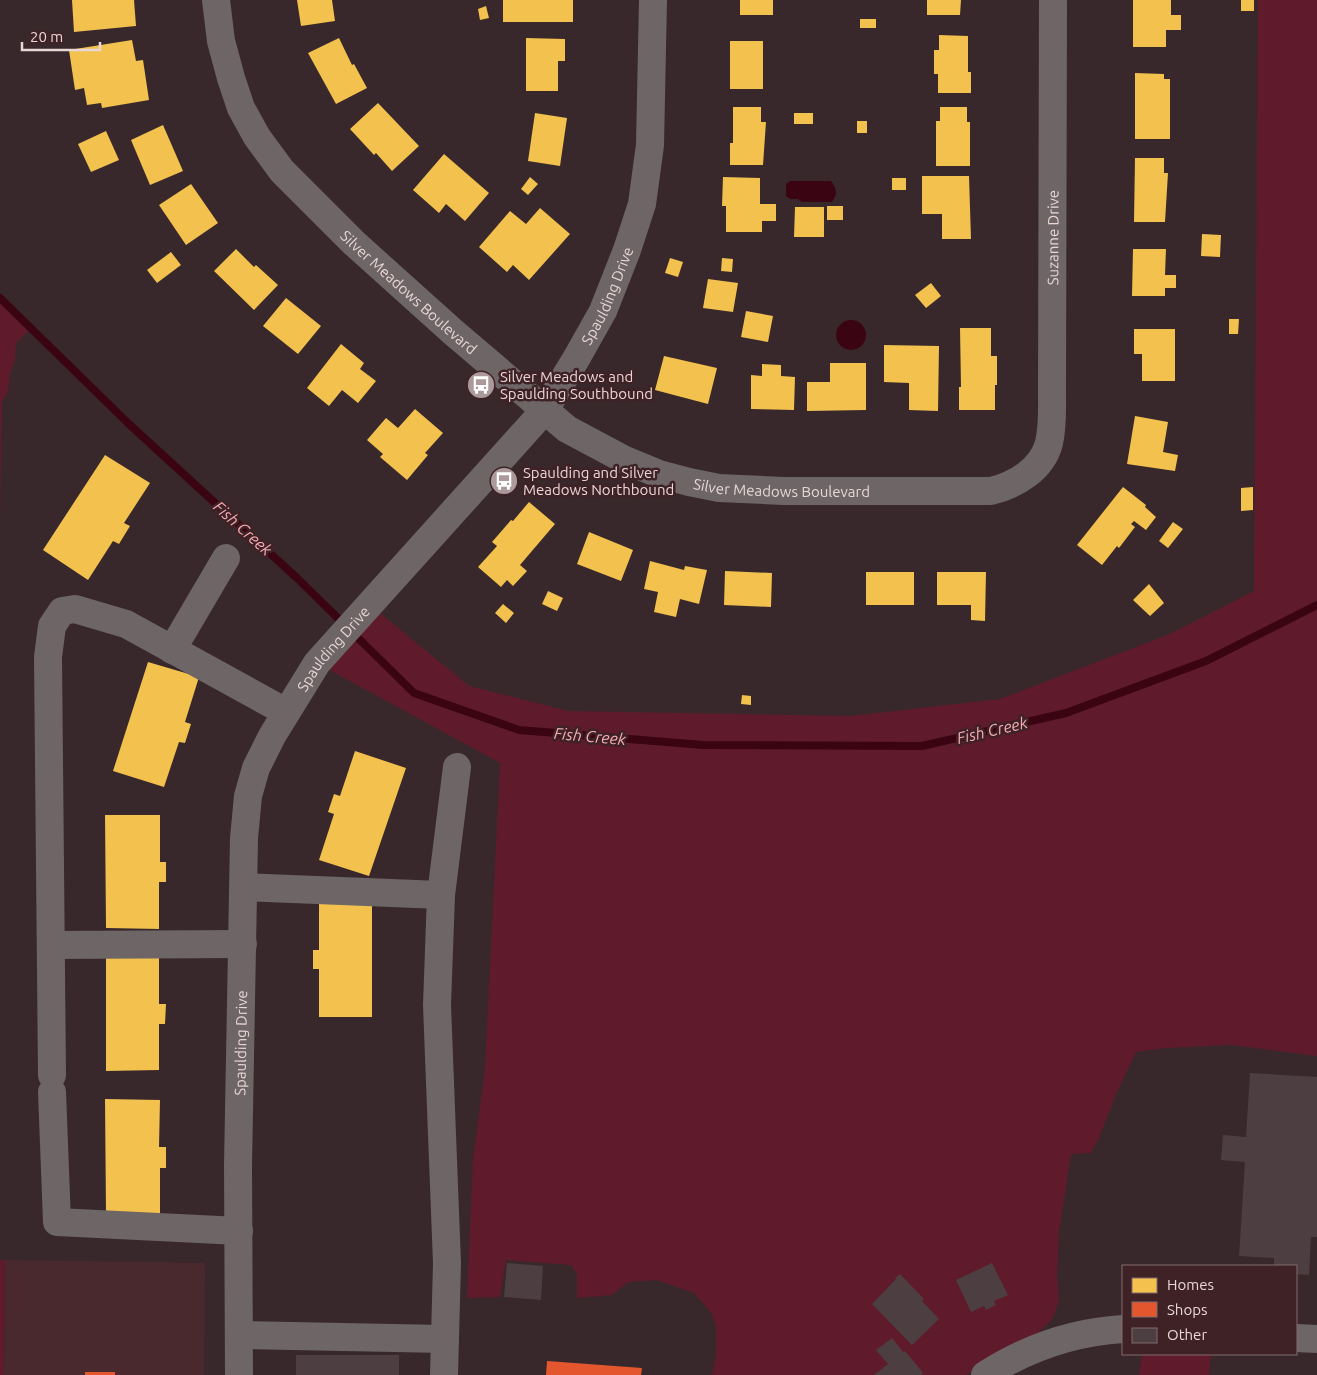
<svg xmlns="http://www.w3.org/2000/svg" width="1317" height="1375" viewBox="0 0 1317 1375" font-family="Ubuntu,sans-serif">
<rect width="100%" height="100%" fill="#39282b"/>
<path fill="#4a292e" d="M5,1260L205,1263L204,1375H4Z"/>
<path fill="#5f1b2b" d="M1258,0H1317V1056L1232,1045L1165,1048L1136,1052L1116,1094L1099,1138L1091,1153L1071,1154L1059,1232L1057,1276L1059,1300L1053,1318L1035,1336L1005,1351L966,1375H712L716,1355V1327L712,1314L694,1293L657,1280L628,1282L612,1295L577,1298V1274L571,1265L506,1260L500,1297L467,1298L473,1159L485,1069L500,763L317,663L369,604L469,686L568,711L851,716L1000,699L1170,634L1254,591Z
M0,298L31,328L16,343L15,360L10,373L8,391L2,402L0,523Z
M0,1260H5L4,1375H0Z
M1142,1354H1211L1209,1375H1139Z"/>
<path fill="#3b0412" d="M790,181H831C837,189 838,194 832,202H802L798,199H790L786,196V184Z
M836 335a15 15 0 1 1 30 0a15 15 0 1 1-30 0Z"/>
<path fill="#f2c14e" d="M72,0H134L136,26L74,32Z
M297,0H332L335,21L301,26Z
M503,0H573V22H503Z
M740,0H773V15H740Z
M927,0H961L960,15H927Z
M1133,0H1171V15H1181V30H1166V47H1133Z
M1241,0H1254V11H1241Z
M486,6L489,18L480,20L478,9Z
M860,19H876V28H860Z
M939,35L968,36V72H971V93H938V74H934V50H939Z
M339,38L352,65L354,64L367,88L336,104L308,53Z
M526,38L565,39V61H558V91H526Z
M132,40L136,61L143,60L149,100L102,108L101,103L87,105L84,88L75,90L69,50Z
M730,41H763V89H730Z
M1135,73L1164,74V79H1170V139H1135Z
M378,103L419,146L392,171L376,153L374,155L350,129Z
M733,107H761V122H766L763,165H730V143H733Z
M940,107H967V122H970V166H936V121H940Z
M535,113L567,118L560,166L528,161Z
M794,113H813V124H794Z
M857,121H867V133H857Z
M163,125L183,171L150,185L131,140Z
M106,131L119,160L91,172L78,144Z
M444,154L489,193L465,221L446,204L439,213L413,190Z
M1135,158H1164V173H1168L1165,222H1134Z
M922,176H969L971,239H942V214H922Z
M530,177L538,184L528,195L521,189Z
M723,177L760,178V204H776V221H762V232H726V206H722Z
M892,178H906V190H892Z
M191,184L218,223L186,245L159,205Z
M827,206H843V220H827Z
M795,207H824V237H794Z
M540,208L570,234L529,280L513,265L507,272L479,247L510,211L526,224Z
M1202,234L1221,235L1220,257L1201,256Z
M236,249L254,267L256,265L278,285L254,310L214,271Z
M1133,249H1166L1165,275H1176V288H1165V296H1132Z
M171,252L181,265L157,283L147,270Z
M670,258L683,262L678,277L665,273Z
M722,258L733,259L732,272L721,271Z
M708,279L738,283L733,312L703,308Z
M931,283L941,296L926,308L915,295Z
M286,298L321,326L298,354L263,326Z
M746,311L773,316L768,342L741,337Z
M1229,319H1239L1238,334H1229Z
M960,328H991V356H997V385H995V410H959V387H961Z
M1134,329H1175V381H1142V354H1134Z
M341,344L364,363L360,369L376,381L358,403L342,390L329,406L307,388Z
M884,345L939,346L938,411L909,410V383L884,382Z
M664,356L717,368L708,404L655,390Z
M830,363H866V410L807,411V382H830Z
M762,364L781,365V376L795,377L794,410L751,409V375L762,376Z
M415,409L443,433L425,453L428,455L407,480L380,457L383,454L367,440L386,418L398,428Z
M1135,416L1168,422L1163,452L1178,455L1175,471L1127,464Z
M105,455L150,483L124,523L130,526L119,544L113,541L88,580L43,550Z
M1123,487L1146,505L1145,507L1156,517L1146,530L1134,521L1131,524L1135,527L1119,548L1117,546L1102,565L1077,545Z
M1253,487V510L1241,511V488Z
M529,502L555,524L520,565L527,571L513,586L507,580L501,587L478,567L497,546L492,542L511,520L513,521Z
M1173,522L1183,529L1168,548L1159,541Z
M589,532L633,550L621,581L577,564Z
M650,561L684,570L685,566L707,570L699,604L680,599L676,617L654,612L658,592L644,589Z
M725,571L772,573L771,607L724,605Z
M866,572H914V605H866Z
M937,572H986L985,621L971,620V605H937Z
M1149,584L1164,603L1150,616L1133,600Z
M548,591L563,598L557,611L542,604Z
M503,604L514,613L506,623L495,613Z
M148,662L199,677L185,722L191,724L185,743L179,742L164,787L113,771Z
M742,695L751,696V705L741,704Z
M355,751L406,768L369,876L319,860L334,814L328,812L334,794L340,796Z
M105,815H160V862H166V882H159V929L106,928Z
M319,902H372V1017H319V969H313V950H319Z
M106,956H159V1004H166L165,1024H159V1070L106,1071Z
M105,1099L160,1100L159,1147H166V1168H160V1214H106Z"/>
<path fill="#e4572e" d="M547,1361L642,1368L641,1375H546Z
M85,1372H115V1375H85Z"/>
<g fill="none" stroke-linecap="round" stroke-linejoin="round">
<path stroke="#3b0412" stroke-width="8" d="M0,298L130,425L297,578L414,693L519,730L703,745L922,746L1066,713L1206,661L1317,605"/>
</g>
<path fill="#4d3f41" d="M1250,1073L1317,1077V1237H1311L1309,1275L1296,1274V1266H1274V1258L1239,1256L1245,1162L1221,1160L1223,1135L1246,1137Z
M507,1263L543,1266L541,1300L504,1297Z
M992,1263L1008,1295L994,1301L996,1305L986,1310L984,1306L971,1312L956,1280Z
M900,1274L924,1299L922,1301L939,1319L912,1345L872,1304L896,1279L895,1278Z
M892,1338L903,1352L905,1351L923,1373L921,1375H874L888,1364L876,1350Z
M296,1355H399V1375H296Z"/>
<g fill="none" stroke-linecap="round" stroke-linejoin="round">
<g stroke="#6d6566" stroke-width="28">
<path id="s1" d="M216,0L221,41L231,78L241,108L257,137L282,171L354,243L453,332L567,429L625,460L659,474L689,482L719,488L783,491H991C1015,485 1042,470 1049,443C1053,426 1052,408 1052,391L1053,0"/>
<path d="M172,650L226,558"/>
<path d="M244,887L441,895"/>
<path d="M51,945L243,944"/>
<path d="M52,1075L48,657L52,626L62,611L75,609L126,624L286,712"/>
<path d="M52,1092L57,1222L239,1231"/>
<path d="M239,1335L445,1339"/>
<path d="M1296,1338L1317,1339"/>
<path id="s2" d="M239,1375L238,1166L244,838L248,796L256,768L272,736L317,663L544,411L576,359L603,311L627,250L642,204L650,145L653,0"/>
<path d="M444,1375L447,1263L437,1005L441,895L457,767"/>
<path d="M985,1375C1027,1348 1073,1332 1123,1329"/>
</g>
</g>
<defs>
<symbol id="bus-disc" viewBox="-11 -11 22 22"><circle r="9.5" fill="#ab999b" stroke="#3f2226"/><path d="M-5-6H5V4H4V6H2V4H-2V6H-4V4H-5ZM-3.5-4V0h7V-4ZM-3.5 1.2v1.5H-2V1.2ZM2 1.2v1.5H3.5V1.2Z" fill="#fff"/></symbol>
</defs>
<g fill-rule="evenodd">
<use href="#bus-disc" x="465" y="369" width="32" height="32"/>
<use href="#bus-disc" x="488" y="465" width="32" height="32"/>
</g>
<g text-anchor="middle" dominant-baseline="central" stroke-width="5" stroke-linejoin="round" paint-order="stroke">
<g font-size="15" fill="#e9d6d7" stroke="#3f2226">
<text stroke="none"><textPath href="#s1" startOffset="1292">Suzanne Drive</textPath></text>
<text stroke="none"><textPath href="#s1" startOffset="362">Silver Meadows Boulevard</textPath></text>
<text stroke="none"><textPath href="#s2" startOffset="1201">Spaulding Drive</textPath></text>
<text stroke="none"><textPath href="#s1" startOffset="798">Silver Meadows Boulevard</textPath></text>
<text stroke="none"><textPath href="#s2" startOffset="751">Spaulding Drive</textPath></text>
<text stroke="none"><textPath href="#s2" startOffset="332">Spaulding Drive</textPath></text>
</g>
<g font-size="15" fill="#e9d6d7" stroke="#3f2226" text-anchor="start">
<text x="500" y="376">Silver Meadows and<tspan x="500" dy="17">Spaulding Southbound</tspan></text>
<text x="523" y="472">Spaulding and Silver<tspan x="523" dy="17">Meadows Northbound</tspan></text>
</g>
<g font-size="16" font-style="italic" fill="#f8adb6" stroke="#3f2226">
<text transform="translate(243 528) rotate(42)">Fish Creek</text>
<text transform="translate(992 730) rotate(-13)">Fish Creek</text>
<text transform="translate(590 736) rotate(5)">Fish Creek</text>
</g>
</g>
<rect x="1122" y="1265" width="175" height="90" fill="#3f2226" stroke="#836a6d"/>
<rect x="1132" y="1278" width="25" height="15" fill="#f2c14e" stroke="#836a6d"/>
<text x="1167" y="1290" font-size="15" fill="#e9d6d7">Homes</text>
<rect x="1132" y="1302" width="25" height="15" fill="#e4572e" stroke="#836a6d"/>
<text x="1167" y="1315" font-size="15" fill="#e9d6d7">Shops</text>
<rect x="1132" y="1328" width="25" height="15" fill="#4d3f41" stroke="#836a6d"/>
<text x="1167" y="1340" font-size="15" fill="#e9d6d7">Other</text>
<path d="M22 42v8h78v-8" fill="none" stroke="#e9d6d7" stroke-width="2.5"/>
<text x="30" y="42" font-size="15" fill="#e9d6d7" stroke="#3f2226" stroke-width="4" paint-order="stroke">20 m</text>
</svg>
